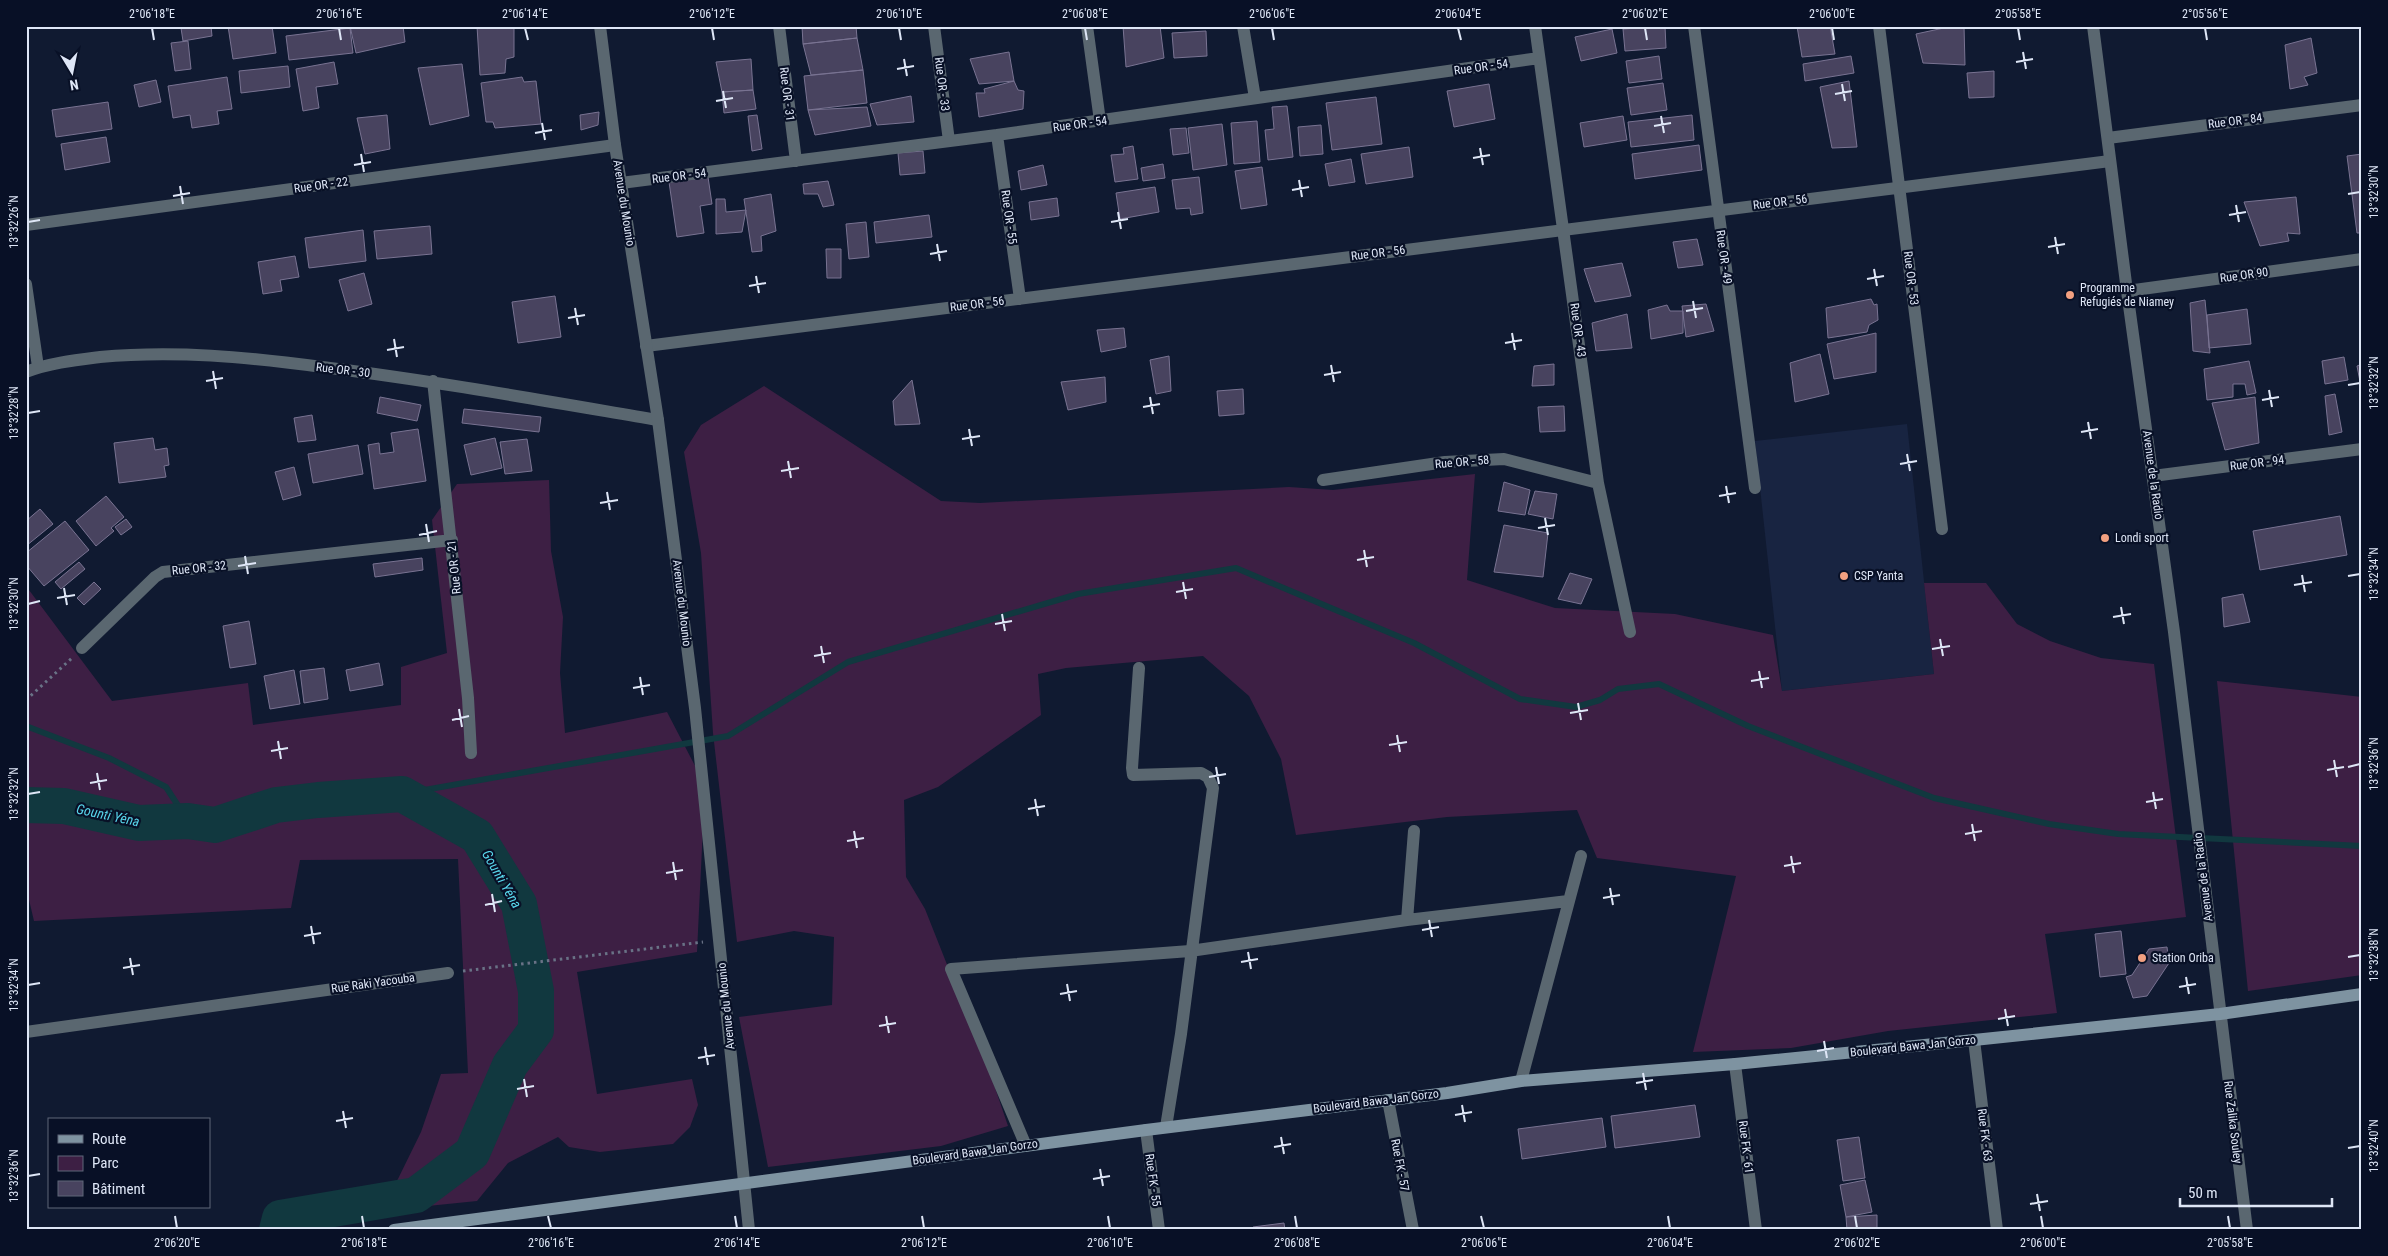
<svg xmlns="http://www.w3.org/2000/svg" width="2388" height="1256" viewBox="0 0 2388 1256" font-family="'Roboto Condensed',sans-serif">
<rect width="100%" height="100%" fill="#101a31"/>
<path fill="#182441" d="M1907,424L1934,674L1782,691L1755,441Z"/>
<path fill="#3d1f44" d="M764,386L941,501L980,503L1289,487L1333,490L1475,474L1467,580L1555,608L1675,614L1773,635L1782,691L1934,674L1924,583H1986L2017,624L2050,641L2101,658L2154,664L2186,917L2045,934L2057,1013L1888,1031L1791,1048L1693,1052L1736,876L1597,858L1577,810L1447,817L1296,835L1281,759L1249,696L1203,656L1066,668L1038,674L1041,715L938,787L904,800L906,877L925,909L990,1073L1008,1126L941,1146L768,1167L739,1017L832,1005L834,937L794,931L737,942L713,733L701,553L684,452L701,425Z
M549,480L551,551L563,617L560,673L565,733L667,712L705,785L697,952L577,972L597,1094L692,1079L698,1105L690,1127L673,1144L600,1152L569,1147L558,1137L508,1163L477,1201L359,1213L266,1227L268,1214L395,1185L421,1132L441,1074L468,1073L458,859L300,860L291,908L34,921L26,887V586L112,701L248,683L253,725L401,705V667L447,653L432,520L457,484Z
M2217,681L2362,697V975L2248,991Z"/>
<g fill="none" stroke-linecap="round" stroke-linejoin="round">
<path stroke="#11383f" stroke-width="6" d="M26,726L109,758L166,787L188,821
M402,794L728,736L848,662L1078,594L1236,568L1414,643L1520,699L1576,707L1600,700L1618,689L1659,684L1748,726L1934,798L2049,824L2118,834L2362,846"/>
<path stroke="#11383f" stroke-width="36" d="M26,805L64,806L139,823L188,821L215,825L276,805L318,800L402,794L477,836L519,904L536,991V1030L510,1065L472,1153L416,1195L280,1218L277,1230"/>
</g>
<path fill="#48435f" stroke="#797392" d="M190,26H211L212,36L183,41L181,28Z
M228,26H272L276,53L233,59Z
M350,26H403L405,42L356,53Z
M477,26H514V57L506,59L505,73L480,75Z
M802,26H856L857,38L803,44Z
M1123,26H1160L1164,58L1126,67Z
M1665,26L1666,48L1625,51L1623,29Z
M1797,26H1830L1835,54L1802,57Z
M1953,26H1964L1965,65L1923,63L1916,34Z
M350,28L353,53L289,60L286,36Z
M1612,29L1617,53L1581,61L1575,37Z
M1206,31L1207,56L1174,58L1172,33Z
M857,38L863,70L811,75L803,44Z
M2311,38L2317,73L2304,77L2308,85L2290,89L2285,45Z
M188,41L191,69L175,71L171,43Z
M1009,52L1014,81L979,84L970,59Z
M1659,56L1662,79L1629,83L1626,61Z
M1851,56L1854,73L1805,81L1803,64Z
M751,59L753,90L722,92L716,62Z
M334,62L338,84L316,87L319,108L303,111L296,69Z
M462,64L469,116L430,125L418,68Z
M288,66L290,87L241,93L239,71Z
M863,70L867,103L808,110L804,76Z
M1994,71V97L1969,98L1967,73Z
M227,77L232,109L217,111L219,124L192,128L190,115L173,118L168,86Z
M522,77L524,82L536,81L541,124L495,128L493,122H486L481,83Z
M156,80L161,102L139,107L134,85Z
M1014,81L1018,90L1024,91L1023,109L979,117L976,93H985L984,89Z
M1849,81L1857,147L1832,148L1820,87Z
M1663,83L1667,110L1631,115L1627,88Z
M1489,84L1495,119L1454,127L1447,91Z
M753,90L756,109L724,113L722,92Z
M911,96L914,122L877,125L870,104Z
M1376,97L1382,144L1332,150L1326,103Z
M108,102L112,129L56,137L52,110Z
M1287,106L1293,157L1268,160L1265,130L1274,129L1272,107Z
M867,107L871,126L815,135L808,110Z
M599,112L598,125L581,130L580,115Z
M387,115L390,149L365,154L357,118Z
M757,115L762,149L752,151L748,116Z
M1692,115L1694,140L1631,147L1628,122Z
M1623,116L1627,140L1584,147L1580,123Z
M1257,121L1260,162L1234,164L1231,123Z
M1222,124L1227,165L1193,170L1188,128Z
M1321,125L1323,154L1300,156L1298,127Z
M1186,128L1189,153L1173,155L1170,129Z
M106,137L110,162L65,170L61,144Z
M1699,145L1702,170L1635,179L1632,154Z
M1133,146L1138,179L1115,182L1111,155L1124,154L1123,148Z
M1409,147L1413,177L1366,184L1361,154Z
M923,151L925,173L900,175L898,153Z
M2362,154V233H2357L2347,156Z
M1351,159L1355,182L1329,186L1325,164Z
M1163,164L1165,178L1143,181L1141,168Z
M1043,165L1047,185L1021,190L1018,171Z
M1262,167L1267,205L1241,209L1235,171Z
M708,177L712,204L700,206L704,233L677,237L669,182Z
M1199,177L1203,213L1191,215L1190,208L1176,209L1172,180Z
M828,181L834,205L823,207L818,194H804L803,184Z
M1155,187L1159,212L1120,219L1116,193Z
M771,194L776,231L761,236L762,251L752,252L744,199Z
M2296,197L2300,234L2287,233L2289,241L2260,246L2244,202Z
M1057,198L1059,216L1031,220L1029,202Z
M716,199H725L726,212L746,210L742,232L716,234Z
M929,215L932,237L876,243L874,222Z
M866,222L869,257L849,259L846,224Z
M430,226L432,254L377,259L374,231Z
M363,230L366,261L309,268L305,238Z
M1697,239L1703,265L1678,268L1673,242Z
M826,249H841V278H827Z
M295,256L299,277L280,280L282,291L263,294L258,262Z
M1622,263L1631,296L1595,302L1584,269Z
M364,273L372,304L348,311L339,280Z
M555,296L561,337L518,343L512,302Z
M1871,299L1874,305L1877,304L1878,320L1869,325L1867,332L1828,338L1826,308Z
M2205,300L2210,353L2193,351L2190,303Z
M1706,304L1714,331L1686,337L1682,306Z
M1667,305L1670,311H1683V333L1651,339L1648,310Z
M2247,309L2251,344L2209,348L2207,315Z
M1627,314L1632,348L1596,351L1592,323Z
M1124,328L1126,347L1101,352L1097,330Z
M1876,333V372L1834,379L1827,344Z
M1820,354L1829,394L1795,402L1790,363Z
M1169,356L1171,391L1156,394L1150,360Z
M2344,357L2348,380L2325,384L2322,361Z
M2249,361L2256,393L2247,395L2245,384H2233V397L2207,400L2204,369Z
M1554,364V385L1532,386L1534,366Z
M2362,364V392L2357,366Z
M1105,377L1106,402L1068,410L1061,382Z
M912,380L920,424L895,425L893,401Z
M1243,389L1244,414L1219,416L1217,391Z
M2335,394L2342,432L2329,435L2325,396Z
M380,397L421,405L417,421L377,413Z
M2255,397L2259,443L2225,450L2212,403Z
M1564,406L1565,431L1540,432L1538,407Z
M464,409L541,417L539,432L462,423Z
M312,415L316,440L298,442L294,418Z
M418,429L426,481L374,489L368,445L379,443L380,454L394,452L391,433Z
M153,438L155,450L167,448L169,465L164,466L166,477L119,483L114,443Z
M495,438L502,468L471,475L464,445Z
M527,439L532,471L505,474L500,442Z
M358,445L363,474L313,483L308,454Z
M294,467L301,495L283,500L275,472Z
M1504,482L1530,490L1525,515L1498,511Z
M1535,491L1557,494L1553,519L1528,514Z
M106,496L124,517L111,528L114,531L96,546L76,521Z
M40,509L53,524L26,546V521Z
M2340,516L2347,555L2260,570L2253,531Z
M126,519L132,527L121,535L115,527Z
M65,521L89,550L44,586L26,565V553Z
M1504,525L1548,533L1543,577L1494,572Z
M422,558L423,570L375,577L373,564Z
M79,562L85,569L61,589L55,582Z
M1570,573L1592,579L1581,604L1558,599Z
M94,582L101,589L84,605L77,598Z
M2243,594L2250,622L2224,627L2222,598Z
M249,621L256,664L230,668L223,626Z
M379,663L383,685L350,691L346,670Z
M324,668L328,699L304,703L300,671Z
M294,670L300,704L270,709L264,676Z
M2121,931L2126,974L2100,977L2095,934Z
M2167,947L2169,963L2147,996L2133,998L2126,977L2132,975L2149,949Z
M1695,1105L1700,1137L1615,1148L1611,1116Z
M1602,1118L1606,1147L1522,1159L1518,1129Z
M1859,1137L1865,1178L1843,1181L1837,1140Z
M1865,1180L1872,1212L1846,1217L1840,1185Z
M1877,1215V1230H1847L1846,1217Z
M1284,1223L1285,1230H1254L1253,1227Z"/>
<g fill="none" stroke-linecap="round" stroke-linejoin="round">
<path stroke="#697286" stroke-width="3" stroke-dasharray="2.5 4" stroke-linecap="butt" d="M26,700L72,658
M463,971L703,942"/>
<path stroke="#5a6770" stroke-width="12" d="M779,26L796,161
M934,26L949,141
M1087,26L1100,121
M1243,26L1255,98
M1535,26L1598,483L1630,632
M1694,26L1755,488
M1879,26L1942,529
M997,135L1020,299
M2108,138L2362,105
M621,183L997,135L1539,58
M26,225L615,145
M26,284L38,367
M2127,291L2362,259
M646,346L2110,161
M26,372C49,363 76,360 100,357C175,350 247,357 322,367C435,381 546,401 658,420
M433,381L468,698L471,753
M2153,476L2362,449
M1323,480L1445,462L1504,459L1598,483
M82,648L155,577L163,572L452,540
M1139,668L1132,768L1133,775L1201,773L1208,777L1213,788L1181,1034L1166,1127
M1407,920L1414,831
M26,1032L448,973
M1974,1040L1997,1230
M1735,1064L1756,1230
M1521,1081L1581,856
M1388,1100L1413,1230
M1146,1130L1159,1230
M1026,1146L951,969L1190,951L1407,920L1568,901"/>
<path stroke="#5a6770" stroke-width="12" d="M600,26L615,145L658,420L695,708L749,1230
M2093,26L2127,291L2174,632L2247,1230"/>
<path stroke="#7e93a1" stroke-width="12" d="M394,1230L1146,1130L1447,1093L1521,1081L1735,1064L1974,1040L2220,1014L2362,994"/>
</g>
<path fill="none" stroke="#dee6f6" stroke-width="2" d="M152,28L154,40M339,28L341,40M525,28L528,40M712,28L714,40M899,28L901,40M1085,28L1087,40M1272,28L1274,40M1458,28L1461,40M1645,28L1647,40M1832,28L1834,40M2018,28L2020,40M2205,28L2207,40M2023,52L2026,69M904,59L907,76M2016,62L2033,59M897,69L914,66M1842,84L1845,101M723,91L726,108M1835,94L1852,91M716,101L733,98M1661,116L1664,133M542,123L545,140M1654,126L1671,123M535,133L552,130M1480,148L1483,165M361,154L364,172M1473,158L1490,155M354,165L371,162M1299,180L1302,197M180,186L183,204M1292,190L1309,187M2348,194L2360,192M173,196L190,193M2236,205L2239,222M1118,212L1121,229M2229,215L2246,212M28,222L40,220M1111,222L1128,219M2055,237L2058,254M937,244L940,261M2048,247L2065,244M930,254L947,251M1874,269L1877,286M756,276L759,293M1867,279L1884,276M749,286L766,283M1693,301L1696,318M575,308L578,325M1686,311L1703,308M568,318L585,315M1512,333L1515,350M394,339L397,357M1505,343L1522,340M387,350L404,347M1331,365L1334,382M213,371L216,389M1324,375L1341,372M206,381L223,378M2348,385L2360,383M2269,390L2272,407M1150,397L1153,414M2262,400L2279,397M1143,407L1160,404M28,413L40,411M2088,422L2091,439M969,429L972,446M2081,432L2098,429M962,439L980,436M1907,454L1910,471M788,461L791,478M1900,464L1917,461M781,471L799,468M1726,486L1729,503M607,492L610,510M1719,496L1736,493M600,503L618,500M1545,518L1548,535M426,524L429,542M1538,528L1555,525M419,535L437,531M1364,550L1367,567M245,556L248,574M1357,560L1374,557M238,566L256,563M2302,575L2305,592M2348,576L2360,574M1183,582L1186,599M2294,585L2312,582M64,588L67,605M1176,592L1193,589M57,598L75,595M28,604L40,601M2121,607L2124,624M1002,614L1005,631M2113,617L2131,614M995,624L1012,621M1940,639L1943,656M821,646L824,663M1932,649L1950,646M814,656L831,653M1759,671L1762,688M640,677L643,695M1751,681L1769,678M633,688L650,685M1578,703L1581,720M459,709L462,727M1570,713L1588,710M452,720L469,716M1397,735L1400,752M278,741L281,759M1389,745L1407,742M271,751L288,748M2334,760L2337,777M1216,767L1219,784M2348,767L2360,764M2327,770L2344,767M97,773L100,790M1209,777L1226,774M90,783L107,780M2153,792L2156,809M28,794L40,792M1035,799L1038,816M2146,802L2163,799M1028,809L1045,806M1972,824L1975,841M854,831L857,848M1965,834L1982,831M847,841L864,838M1791,856L1794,873M673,862L676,880M1784,866L1801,863M666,873L683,870M1610,888L1613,905M492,894L495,912M1603,898L1620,895M485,905L502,901M1429,920L1432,937M311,926L314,944M1422,930L1439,927M304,936L321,933M1248,952L1251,969M2348,957L2360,955M130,958L133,975M1241,962L1258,959M123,968L140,965M2186,977L2189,994M1067,984L1070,1001M28,985L40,983M2179,987L2196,984M1060,994L1077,991M2005,1009L2008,1026M886,1016L889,1033M1998,1019L2015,1016M879,1026L896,1023M1824,1041L1827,1058M705,1047L708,1065M1817,1051L1834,1048M698,1058L715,1055M1643,1073L1646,1090M524,1079L527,1097M1636,1083L1653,1080M517,1089L534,1086M1462,1105L1465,1122M343,1111L346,1128M1455,1115L1472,1112M336,1121L353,1118M1281,1137L1284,1154M1274,1147L1291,1144M2348,1148L2360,1146M1100,1169L1103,1186M28,1176L40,1174M1093,1179L1110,1176M2037,1194L2040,1211M2030,1204L2048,1201M175,1216L177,1228M362,1216L364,1228M548,1216L551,1228M735,1216L737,1228M922,1216L924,1228M1108,1216L1110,1228M1295,1216L1297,1228M1481,1216L1484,1228M1668,1216L1670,1228M1855,1216L1857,1228M2041,1216L2043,1228M2228,1216L2230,1228"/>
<g fill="#f2a080" stroke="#081026" stroke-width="2">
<circle cx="2070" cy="295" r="5"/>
<circle cx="2105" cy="538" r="5"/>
<circle cx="1844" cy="576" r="5"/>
<circle cx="2142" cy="958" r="5"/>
</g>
<g text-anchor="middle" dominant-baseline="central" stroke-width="4.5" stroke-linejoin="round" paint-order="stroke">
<g font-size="12" fill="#dee6f6" stroke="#081026">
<text transform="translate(1481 67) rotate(-8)">Rue OR - 54</text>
<text transform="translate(942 84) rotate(83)">Rue OR - 33</text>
<text transform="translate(787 94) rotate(83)">Rue OR - 31</text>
<text transform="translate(2235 121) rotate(-7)">Rue OR - 84</text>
<text transform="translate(1080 124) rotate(-8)">Rue OR - 54</text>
<text transform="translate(679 176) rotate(-7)">Rue OR - 54</text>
<text transform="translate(321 185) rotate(-8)">Rue OR - 22</text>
<text transform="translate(1780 202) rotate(-7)">Rue OR - 56</text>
<text transform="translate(624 203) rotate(81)">Avenue du Mounio</text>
<text transform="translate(1009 217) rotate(82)">Rue OR - 55</text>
<text transform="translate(1378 253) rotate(-7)">Rue OR - 56</text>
<text transform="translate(1724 257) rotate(82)">Rue OR - 49</text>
<text transform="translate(2244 275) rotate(-8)">Rue OR 90</text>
<text transform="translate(1911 278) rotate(83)">Rue OR - 53</text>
<text transform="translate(977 304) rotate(-7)">Rue OR - 56</text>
<text transform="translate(1578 330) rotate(82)">Rue OR - 43</text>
<text transform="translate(343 370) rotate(7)">Rue OR - 30</text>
<text transform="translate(1462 462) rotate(-5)">Rue OR - 58</text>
<text transform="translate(2257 463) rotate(-7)">Rue OR - 94</text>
<text transform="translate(2153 475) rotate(82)">Avenue de la Radio</text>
<text transform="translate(454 567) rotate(-96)">Rue OR - 21</text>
<text transform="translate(199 568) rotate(-6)">Rue OR - 32</text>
<text transform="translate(682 603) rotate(83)">Avenue du Mounio</text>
<text transform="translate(2203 877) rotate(-97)">Avenue de la Radio</text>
<text transform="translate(373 983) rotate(-8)">Rue Raki Yacouba</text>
<text transform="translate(726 1006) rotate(-96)">Avenue du Mounio</text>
<text transform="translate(1913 1046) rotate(-6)">Boulevard Bawa Jan Gorzo</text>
<text transform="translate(1376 1101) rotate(-7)">Boulevard Bawa Jan Gorzo</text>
<text transform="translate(2233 1122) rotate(83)">Rue Zalika Souley</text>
<text transform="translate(1985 1135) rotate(83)">Rue FK - 63</text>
<text transform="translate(1746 1147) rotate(83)">Rue FK - 61</text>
<text transform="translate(975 1152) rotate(-8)">Boulevard Bawa Jan Gorzo</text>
<text transform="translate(1400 1165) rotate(79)">Rue FK - 57</text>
<text transform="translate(1153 1180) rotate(82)">Rue FK - 55</text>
</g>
<g font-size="12" fill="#dee6f6" stroke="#081026" text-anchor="start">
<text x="2080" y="288">Programme<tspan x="2080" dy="14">Refugiés de Niamey</tspan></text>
<text x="2115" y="538">Londi sport</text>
<text x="1854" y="576">CSP Yanta</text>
<text x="2152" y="958">Station Oriba</text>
</g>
<g font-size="14" font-style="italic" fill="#58d5eb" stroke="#081026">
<text transform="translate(108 815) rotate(12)">Gounti Yéna</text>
<text transform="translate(502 879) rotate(60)">Gounti Yéna</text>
</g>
</g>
<rect width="2388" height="1256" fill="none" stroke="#081026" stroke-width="55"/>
<rect x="48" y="1118" width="162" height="90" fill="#081026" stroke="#5e6679"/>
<rect x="58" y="1135" width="25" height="8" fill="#7e93a1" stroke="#5e6679"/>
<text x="92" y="1144" font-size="15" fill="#dee6f6">Route</text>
<rect x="58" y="1156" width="25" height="15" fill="#3d1f44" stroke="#5e6679"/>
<text x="92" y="1168" font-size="15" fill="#dee6f6">Parc</text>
<rect x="58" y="1181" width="25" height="15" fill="#48435f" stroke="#5e6679"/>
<text x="92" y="1194" font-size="15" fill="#dee6f6">Bâtiment</text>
<g transform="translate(72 72) rotate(170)" stroke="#081026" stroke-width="4" paint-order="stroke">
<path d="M0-4L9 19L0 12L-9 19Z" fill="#dee6f6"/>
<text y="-8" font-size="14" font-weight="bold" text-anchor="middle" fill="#dee6f6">N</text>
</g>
<path d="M2180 1198v8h152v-8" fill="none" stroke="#dee6f6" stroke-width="2.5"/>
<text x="2188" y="1198" font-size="15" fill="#dee6f6" stroke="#081026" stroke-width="4" paint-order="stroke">50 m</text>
<rect x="28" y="28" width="2332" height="1200" fill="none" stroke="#dee6f6" stroke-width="2"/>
<g font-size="12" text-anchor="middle" fill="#dee6f6">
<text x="152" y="18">2°06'18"E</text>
<text x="339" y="18">2°06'16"E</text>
<text x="525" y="18">2°06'14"E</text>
<text x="712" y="18">2°06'12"E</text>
<text x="899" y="18">2°06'10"E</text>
<text x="1085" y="18">2°06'08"E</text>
<text x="1272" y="18">2°06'06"E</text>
<text x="1458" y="18">2°06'04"E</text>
<text x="1645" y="18">2°06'02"E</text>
<text x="1832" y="18">2°06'00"E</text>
<text x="2018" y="18">2°05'58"E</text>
<text x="2205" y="18">2°05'56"E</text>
<text transform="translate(2374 192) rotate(-90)" y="4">13°32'30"N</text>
<text transform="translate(14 222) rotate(-90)" y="4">13°32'26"N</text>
<text transform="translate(2374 383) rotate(-90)" y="4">13°32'32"N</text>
<text transform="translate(14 413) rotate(-90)" y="4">13°32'28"N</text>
<text transform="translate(2374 574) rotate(-90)" y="4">13°32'34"N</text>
<text transform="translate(14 604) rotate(-90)" y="4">13°32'30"N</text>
<text transform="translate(2374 764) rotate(-90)" y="4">13°32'36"N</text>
<text transform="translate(14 794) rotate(-90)" y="4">13°32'32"N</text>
<text transform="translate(2374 955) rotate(-90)" y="4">13°32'38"N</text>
<text transform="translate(14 985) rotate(-90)" y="4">13°32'34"N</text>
<text transform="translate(2374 1146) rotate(-90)" y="4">13°32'40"N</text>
<text transform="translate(14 1176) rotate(-90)" y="4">13°32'36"N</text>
<text x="177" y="1247">2°06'20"E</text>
<text x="364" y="1247">2°06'18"E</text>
<text x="551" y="1247">2°06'16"E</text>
<text x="737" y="1247">2°06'14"E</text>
<text x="924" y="1247">2°06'12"E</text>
<text x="1110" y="1247">2°06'10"E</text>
<text x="1297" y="1247">2°06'08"E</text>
<text x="1484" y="1247">2°06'06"E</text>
<text x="1670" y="1247">2°06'04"E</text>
<text x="1857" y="1247">2°06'02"E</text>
<text x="2043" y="1247">2°06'00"E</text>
<text x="2230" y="1247">2°05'58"E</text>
</g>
</svg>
